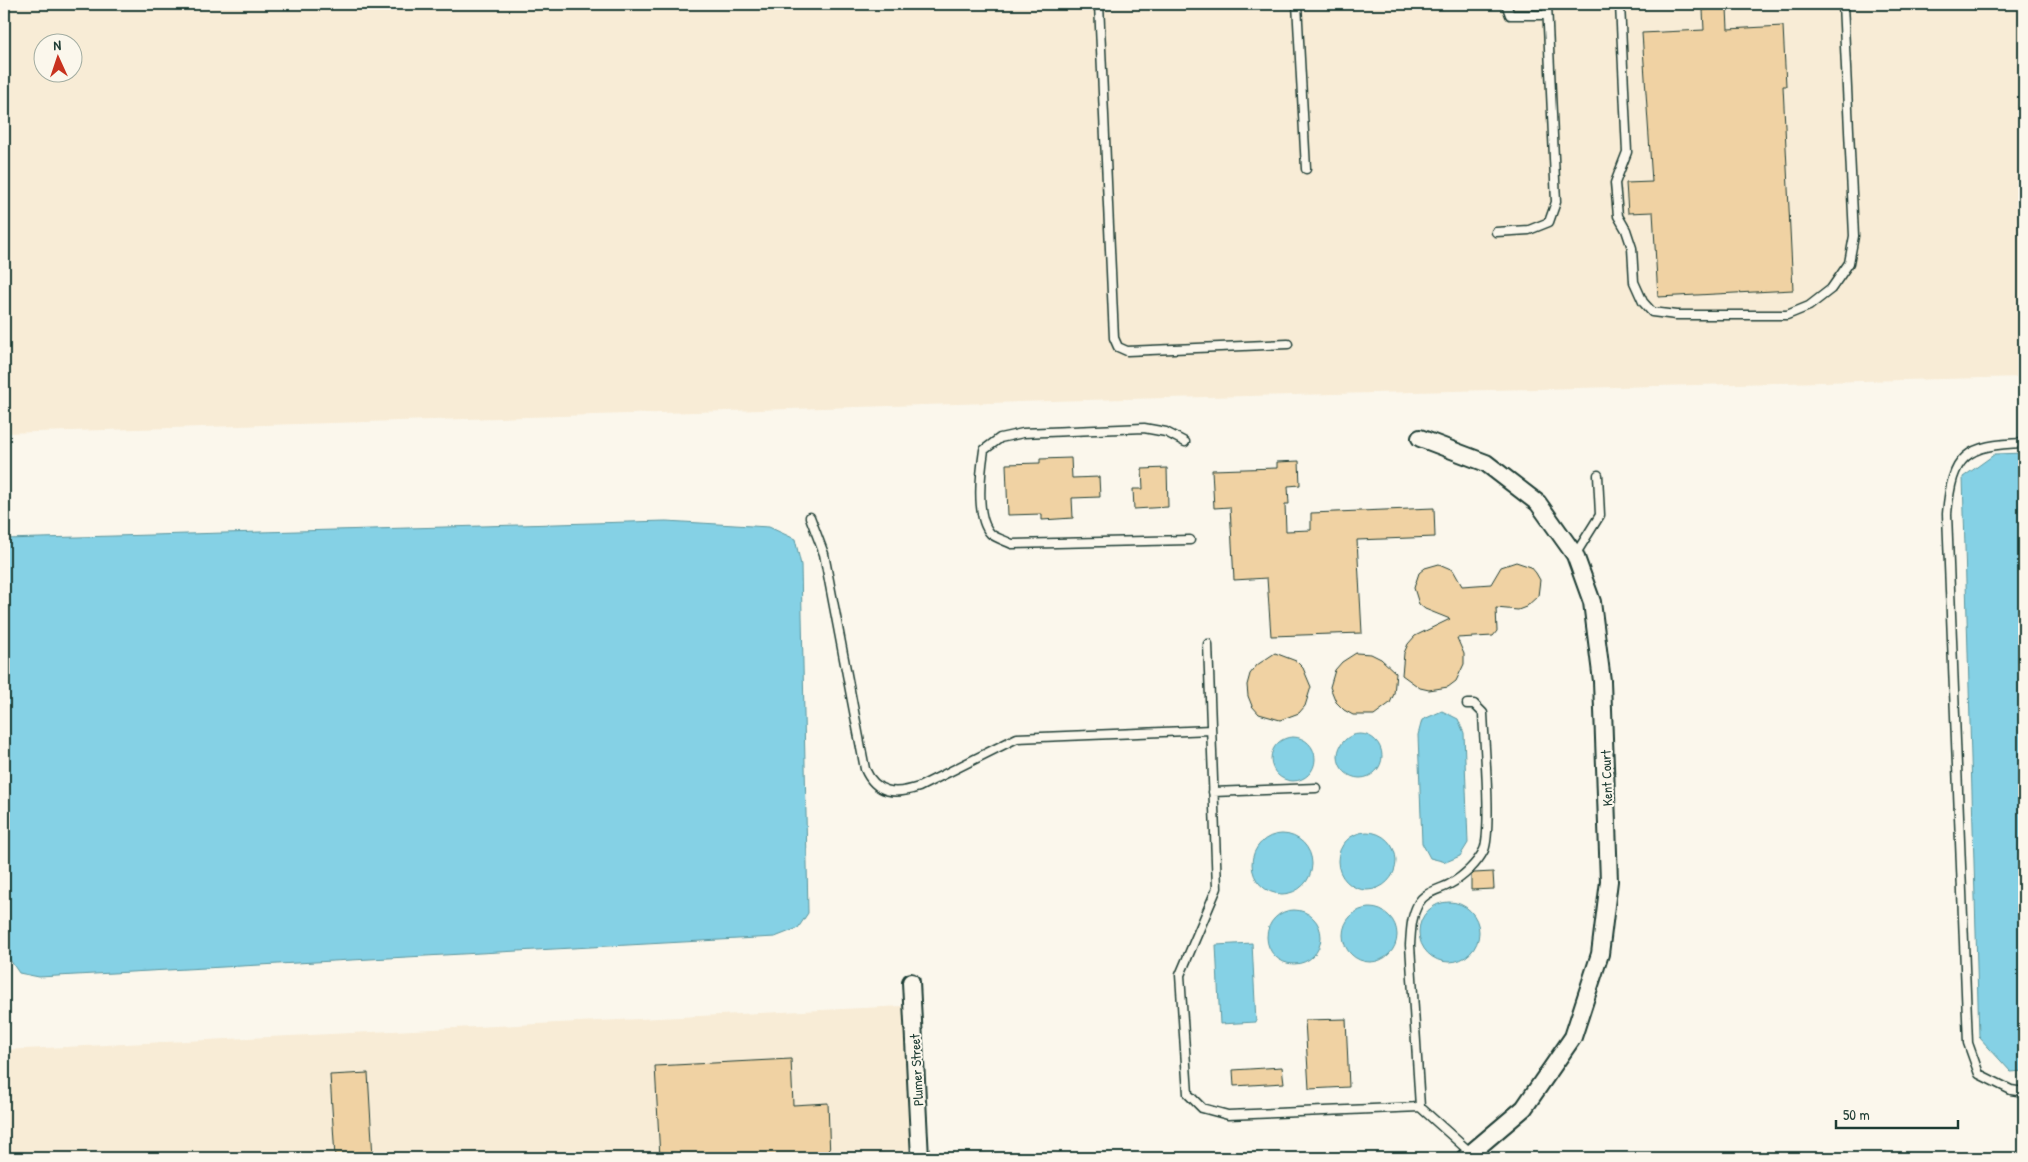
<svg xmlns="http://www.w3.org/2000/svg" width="2028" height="1162" viewBox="0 0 2028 1162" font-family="'Patrick Hand',sans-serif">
<rect width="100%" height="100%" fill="#fbf7ec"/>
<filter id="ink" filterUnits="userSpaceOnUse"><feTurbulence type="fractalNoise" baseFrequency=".02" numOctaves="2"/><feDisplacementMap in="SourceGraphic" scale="10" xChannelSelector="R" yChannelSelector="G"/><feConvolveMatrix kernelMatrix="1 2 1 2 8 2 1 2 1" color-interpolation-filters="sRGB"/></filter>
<g filter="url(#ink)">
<path fill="#f8ecd6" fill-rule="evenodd" d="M4,4H2024V377L1086,400L4,433ZM42,42H72V72H42Z
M903,1006L910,1158H4V1050Z"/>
<path fill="#85d1e5" stroke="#5c969e" d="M2024,453V1071L2011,1072L1979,1037L1963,477L1995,454Z
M666,521L769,527L795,539L801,565L808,913L798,928L775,937L39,977L19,973L4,951V539Z
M1442,711L1458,719L1464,733L1468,843L1460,856L1446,862L1430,858L1422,843L1418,735L1422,720Z
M1338 756a22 22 0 1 1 44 0a22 22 0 1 1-44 0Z
M1271 759a22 22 0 1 1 44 0a22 22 0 1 1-44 0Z
M1338 861a29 29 0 1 1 58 0a29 29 0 1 1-58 0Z
M1252 864a30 30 0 1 1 60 0a30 30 0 1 1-60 0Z
M1419 932a30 30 0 1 1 60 0a30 30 0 1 1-60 0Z
M1343 935a27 27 0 1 1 54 0a27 27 0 1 1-54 0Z
M1267 937a27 27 0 1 1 54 0a27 27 0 1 1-54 0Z
M1252,943L1256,1022L1220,1024L1216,945Z"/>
<path fill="#f0d2a3" stroke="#1f3d34" d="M1727,8L1728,29L1783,26L1786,86H1783L1793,290L1658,297L1653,212L1628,213L1626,183L1652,182L1642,33L1704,30L1703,10Z
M1071,458L1072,478L1099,477L1100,497L1072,498L1073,518L1042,520V514L1008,515L1006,464L1040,463V459Z
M1299,461L1300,485L1288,486L1289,504H1285L1286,531L1311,530V513L1434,508L1435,537L1357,540L1362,633L1271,636L1267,578L1234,580L1230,507L1214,508L1212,470L1277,468V462Z
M1167,468L1168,507L1134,509L1133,489H1143L1142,469Z
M1516,562L1531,567L1536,573L1540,580L1538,596L1526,607L1518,610L1496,608L1497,631L1493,636L1457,638L1464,654V664L1456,681L1448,687L1429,690L1420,688L1402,675L1404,653L1408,644L1415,636L1450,619L1425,609L1419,604L1414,588L1419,573L1425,568L1439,564L1453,570L1462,586L1491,584L1501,567Z
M1275,653L1296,661L1303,668L1311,687L1305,706L1299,713L1280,720L1259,714L1252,706L1248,696L1247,685L1250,674L1257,665Z
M1356,653L1371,654L1381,659L1396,673L1394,694L1390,703L1374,715H1353L1344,710L1336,702L1330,687L1335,670L1342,662Z
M1493,872L1494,889L1471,890V876L1474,873Z
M1346,1019L1349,1087L1309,1089L1305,1020Z
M791,1059L793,1105L828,1103L830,1158H660L655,1066Z
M1282,1067L1284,1083L1234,1086L1233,1070Z
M368,1073L373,1158H335L330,1075Z"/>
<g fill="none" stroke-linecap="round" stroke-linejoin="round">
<defs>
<path id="service" d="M1099,4L1114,338L1118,347L1127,351L1288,344
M1297,4L1306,169
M1506,4L1510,15H1547
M1620,4L1627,152L1615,183L1618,216L1626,230L1632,248L1634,282L1643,302L1652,312L1676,315H1787L1809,306L1831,289L1849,263L1854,236L1843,4
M1496,232L1529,230L1549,222L1556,202L1547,4
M1185,442L1166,432L1144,428L1023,433L1000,438L984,450C981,470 975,518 991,534C996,538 1006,541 1012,544L1190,540
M2024,443C1966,445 1952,454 1947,514L1968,1043L1979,1074L2011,1090L2024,1092
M810,517L824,554L865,769C876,794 895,795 919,787L1017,738L1211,730
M1575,555L1600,515L1598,475
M1208,644L1217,888L1180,975L1188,1094L1202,1108L1228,1115L1420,1107L1471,1153L1492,1158
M1213,792L1316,788
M1420,1107L1410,945C1411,931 1411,917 1418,904C1424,892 1439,890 1450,884C1463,877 1477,864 1484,850C1492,830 1484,740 1483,713L1474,704H1467"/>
<path id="minor" d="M1420,438L1486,463L1538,503L1575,555L1592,602L1602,681L1609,881L1600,954L1573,1037L1524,1108L1465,1158
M911,982L920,1158"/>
</defs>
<use href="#service" stroke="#1f3d34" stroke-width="11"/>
<use href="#minor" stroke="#1f3d34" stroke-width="20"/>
<use href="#service" stroke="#fbf7ec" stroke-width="8"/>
<use href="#minor" stroke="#fbf7ec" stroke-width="16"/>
</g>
</g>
<g text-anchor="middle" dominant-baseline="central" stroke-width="4" stroke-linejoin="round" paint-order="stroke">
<g font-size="14" fill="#1f3d34" stroke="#fbf7ec">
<text transform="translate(1606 778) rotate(-92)">Kent Court</text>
<text transform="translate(916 1070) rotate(-93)">Plumer Street</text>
</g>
</g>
<rect width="2028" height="1162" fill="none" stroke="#fbf7ec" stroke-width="20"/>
<rect x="10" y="10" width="2008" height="1142" fill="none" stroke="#1f3d34" stroke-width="2" filter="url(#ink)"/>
<g transform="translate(58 58) rotate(357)"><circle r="24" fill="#fbf7ec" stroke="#a3ada2"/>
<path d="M0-4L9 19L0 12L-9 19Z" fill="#c8321e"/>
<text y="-8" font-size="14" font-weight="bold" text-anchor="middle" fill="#1f3d34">N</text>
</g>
<path d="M1836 1120v8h122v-8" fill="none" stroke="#1f3d34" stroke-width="2.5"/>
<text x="1843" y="1120" font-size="15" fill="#1f3d34" stroke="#fbf7ec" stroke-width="4" paint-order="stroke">50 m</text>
</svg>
